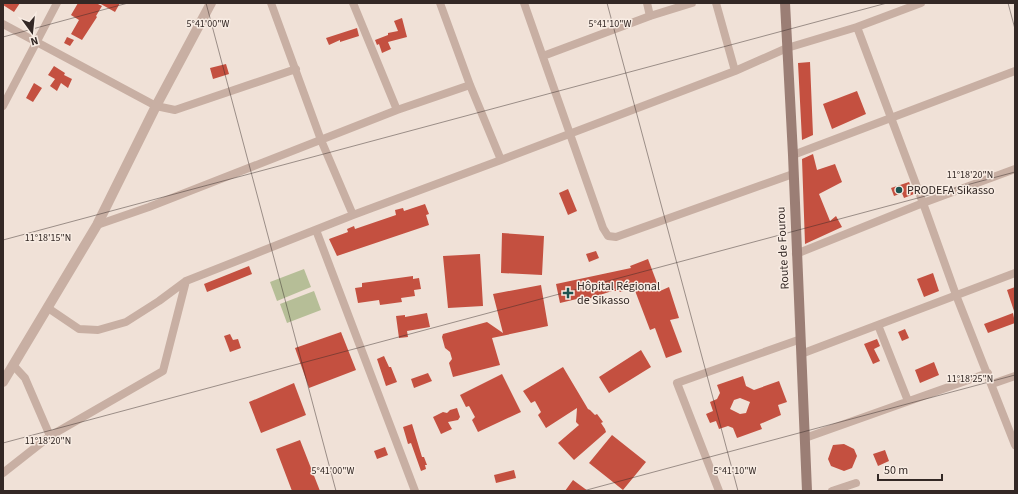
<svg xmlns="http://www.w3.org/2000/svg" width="1018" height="494" viewBox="0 0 1018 494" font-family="'Source Sans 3',sans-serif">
<rect width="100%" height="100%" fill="#f0e1d7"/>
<path fill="#b6be97" d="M304,269L311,287L277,301L270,282Z
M314,291L321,310L287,323L280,304Z"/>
<path fill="#c45040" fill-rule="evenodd" d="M3,3H20L14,12L3,5Z
M78,3H96L102,6L96,16L97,17L82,40L71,34L79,20L71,15Z
M99,3H120L115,12Z
M402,18L407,37L388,42L391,49L382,53L379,44L377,45L375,40L388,35V33L398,31L394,21Z
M357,28L359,36L340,42V40L329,45L326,38Z
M67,37L74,40L70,46L64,43Z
M810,62L813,135L802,140L798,63Z
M226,64L229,74L213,79L210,68Z
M54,66L65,73L64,75L72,79L68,88L61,83L57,91L50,86L55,79L48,75Z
M34,83L42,88L33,102L26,98Z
M857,91L866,114L832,129L823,104Z
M813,154L817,170L835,164L842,182L819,194L830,221L836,216L842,227L805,244L802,159Z
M909,182L914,194L904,198L902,193L894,196L891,188Z
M568,189L577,211L568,215L559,193Z
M425,204L429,214L426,215L429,225L337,256L329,239L348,232L347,229L354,226L355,229L396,215L395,210L403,208L404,211Z
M502,233L544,236L542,275L501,273Z
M596,251L599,258L589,262L586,254Z
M480,254L483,306L448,308L443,256Z
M648,259L660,291L669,287L679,318L670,320L682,352L666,358L655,328L650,330L634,288L620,292L619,291H612L588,299L587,297L581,298L560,303L556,284L631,268L630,266Z
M249,266L252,274L207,292L204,284Z
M933,273L939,291L924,297L917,279Z
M413,276V279L419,278L421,289L414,290L415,296L401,298L402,302L380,305L379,300L358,303L355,288L362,287V283Z
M541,285L548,326L492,338L500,365L453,377L449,363L452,359L450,352L445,348L442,337L443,334L487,322L503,333L493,294Z
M1015,287V310L1014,311L1007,290Z
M427,313L430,327L407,331L408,337L399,338L396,316L405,315V317Z
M1013,313L1015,323L988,333L984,324Z
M905,329L909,338L902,341L898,332Z
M341,332L356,370L309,388L295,348Z
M230,334L233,340L238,339L241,348L230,352L224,336Z
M877,339L880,346L874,349L880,361L873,364L864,344Z
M641,350L651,367L609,393L599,377Z
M384,356L389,367H391L397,382L386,386L377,359Z
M934,362L939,375L920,383L915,370Z
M563,367L588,409L590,410L595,415L597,414L603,422L601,423L605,429L606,432L574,460L558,443L579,425L576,422L577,408L546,428L538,415L541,412L535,401L531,403L523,391Z
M428,373L432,381L414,388L411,379Z
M502,374L521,412L478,432L472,420L475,417L469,406L466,407L460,395Z
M743,376L746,386L754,390L779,381L787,402L778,405L781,415L760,424L762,429L737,438L733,428L728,426L719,429L716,421L710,423L706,414L713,411L710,402L717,399L720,393L717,385ZM740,398L750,402L746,413L740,414L730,409L734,400Z
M294,383L306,415L261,433L249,402Z
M457,408L460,417L458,420L448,422L452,429L441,434L433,417L443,412L447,413L450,410Z
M412,424L422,457H424L427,465H425L426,469L421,471L411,443L408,444L403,427Z
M612,435L646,462L623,490L589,463Z
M300,440L320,491H292L276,449Z
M844,444L854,449L857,456L852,468L844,471L831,466L828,459L833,445Z
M385,447L388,455L377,459L374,451Z
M885,450L889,461L878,466L873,454Z
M514,470L516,478L496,483L494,475Z
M573,480L588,491H565Z"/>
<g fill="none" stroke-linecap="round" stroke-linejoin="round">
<path stroke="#c8afa3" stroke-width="8" d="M271,3L321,140L353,215
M353,3L397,110
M440,3L470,85L501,160
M524,3L603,228L608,236L616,237L793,174
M647,3L650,16
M716,3L735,71
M3,24L156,106L175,110L296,69
M857,27L923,203L956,295L1015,445
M543,56L650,16L692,3
M3,106L57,3
M793,155L1015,71
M97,225L149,207L397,110L470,85
M316,230L415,491
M796,254L923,203L1015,169
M48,308L79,329L98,330L126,322L159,301L186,281L353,215L501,160L735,71L787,48L857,27L921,3
M878,325L908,401
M801,354L1015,273
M13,365L25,378L50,436
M992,384L1015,376
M805,438L988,373
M3,473L50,436L163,371L186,281
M719,491L677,383L801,339
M832,491L856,483"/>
<path stroke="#c8afa3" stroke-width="10" d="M3,382L97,225L156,106L211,3"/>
<path stroke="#9b7e75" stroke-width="10" d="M785,3L793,155L807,491"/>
</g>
<path fill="none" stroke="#332825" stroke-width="1" stroke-opacity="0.45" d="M206,3L336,491M607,3L738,491M1008,3L1015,29M3,37L128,3M3,240L887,3M3,443L1015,172M583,491L1015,375"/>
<g fill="#1c5350" stroke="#f8ece3" stroke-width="1.5">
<circle cx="899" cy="190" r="4"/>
<path d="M566 287h4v4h4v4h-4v4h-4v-4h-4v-4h4z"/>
</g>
<g text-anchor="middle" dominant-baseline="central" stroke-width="3" stroke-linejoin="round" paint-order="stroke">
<g font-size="12" fill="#332825" stroke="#f8ece3" text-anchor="start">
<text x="907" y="190">PRODEFA Sikasso</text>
<text x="577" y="286">Hôpital Régional<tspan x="577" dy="14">de Sikasso</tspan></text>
</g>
<g font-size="12" fill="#332825" stroke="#f8ece3">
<text transform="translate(783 248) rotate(-93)">Route de Fourou</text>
</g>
</g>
<g font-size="10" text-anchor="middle" fill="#332825" stroke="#f8ece3" stroke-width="3" stroke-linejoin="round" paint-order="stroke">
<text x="208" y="27">5°41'00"W</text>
<text x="610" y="27">5°41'10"W</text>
<text x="970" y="178">11°18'20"N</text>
<text x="48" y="241">11°18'15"N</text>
<text x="970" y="382">11°18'25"N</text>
<text x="48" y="444">11°18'20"N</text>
<text x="333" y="474">5°41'00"W</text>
<text x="735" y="474">5°41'10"W</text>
</g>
<rect width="1018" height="494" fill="none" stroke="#332825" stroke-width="8"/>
<g transform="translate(32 32) rotate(165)" stroke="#f8ece3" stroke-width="3" paint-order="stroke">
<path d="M0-3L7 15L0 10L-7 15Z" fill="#332825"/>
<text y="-6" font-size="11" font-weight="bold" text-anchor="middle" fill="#332825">N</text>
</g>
<path d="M878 474v6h64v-6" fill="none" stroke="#332825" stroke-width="2"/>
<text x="884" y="474" font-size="12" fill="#332825" stroke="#f8ece3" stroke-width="3" paint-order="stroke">50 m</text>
</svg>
